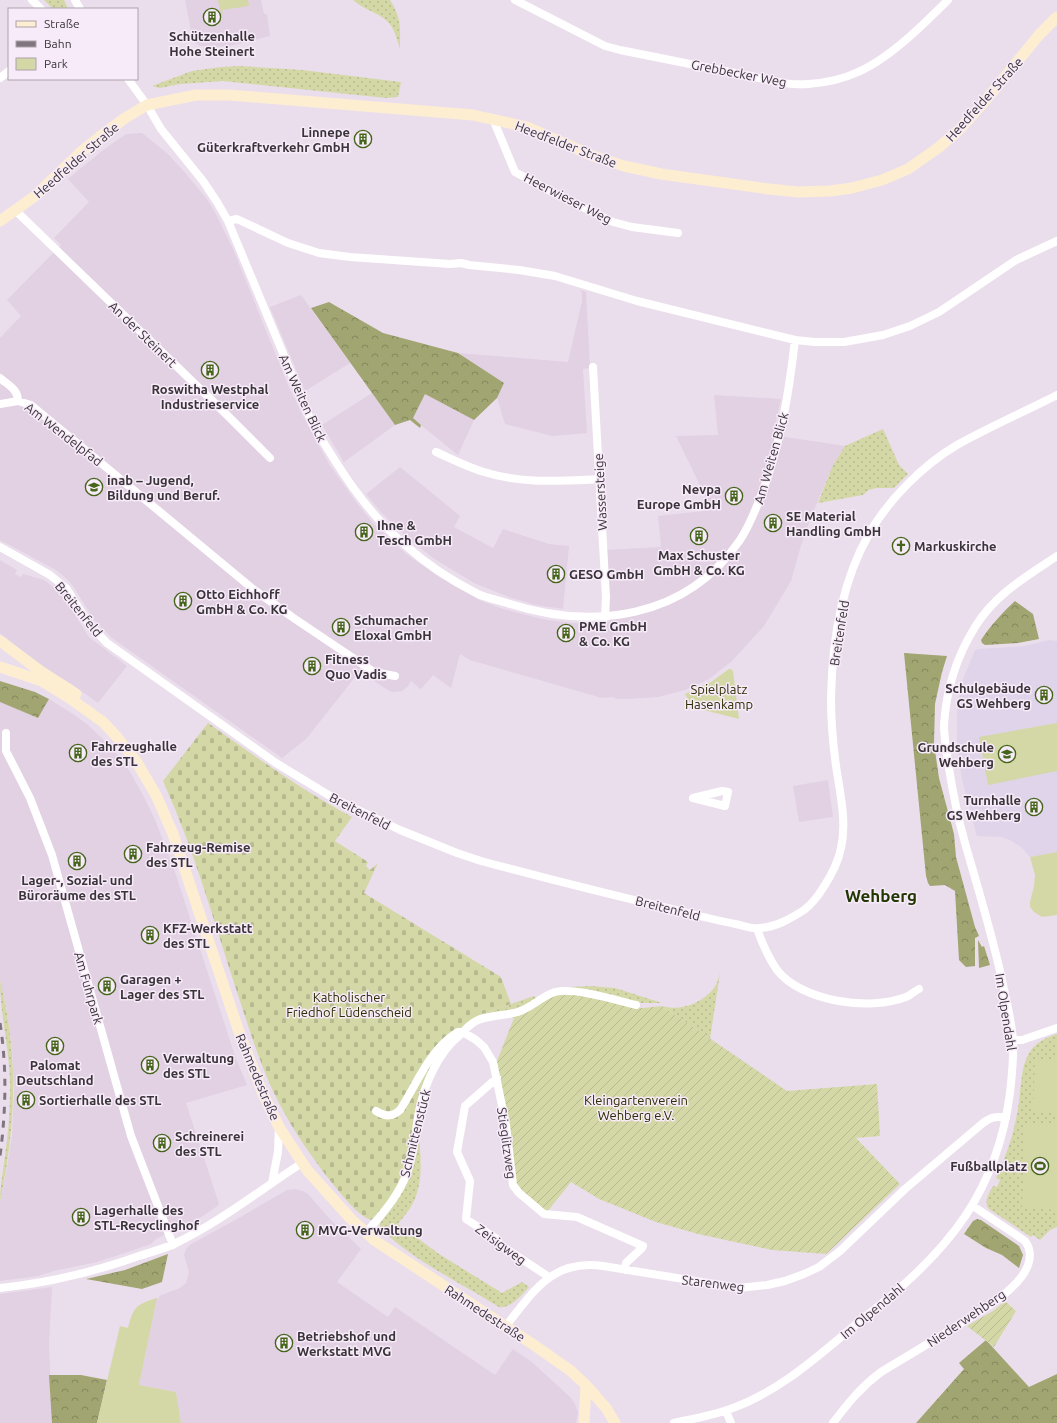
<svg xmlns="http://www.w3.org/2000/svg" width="1057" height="1423" viewBox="0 0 1057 1423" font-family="Ubuntu,sans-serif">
<defs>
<pattern id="grass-dots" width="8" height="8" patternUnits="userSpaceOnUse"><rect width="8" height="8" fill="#d4d8a6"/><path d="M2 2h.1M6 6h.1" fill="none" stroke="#b7ba90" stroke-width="1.8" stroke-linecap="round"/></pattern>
<pattern id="forest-crowns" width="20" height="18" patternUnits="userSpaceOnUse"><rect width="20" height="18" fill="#a1a571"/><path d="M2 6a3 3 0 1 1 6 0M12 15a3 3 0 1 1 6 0" fill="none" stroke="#84875e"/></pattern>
<pattern id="cemetery-stones" width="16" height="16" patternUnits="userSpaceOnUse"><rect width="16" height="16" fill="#d4d8a6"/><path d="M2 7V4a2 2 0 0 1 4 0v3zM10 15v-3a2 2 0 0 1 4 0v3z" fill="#b7ba90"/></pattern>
<pattern id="garden-furrows" width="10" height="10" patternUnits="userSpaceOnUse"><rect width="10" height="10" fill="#d4d8a6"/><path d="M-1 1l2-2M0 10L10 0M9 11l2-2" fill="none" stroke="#b7ba90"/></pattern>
</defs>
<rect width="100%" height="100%" fill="#ebdeec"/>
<path fill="#e2d0e3" d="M185,0H261L264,14H267L270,36L229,46L213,47L200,46L193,41Z
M142,133L168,154L187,175L207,199L217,216L233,249L288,385L303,416L329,464L356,502L373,523L405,553L439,577L479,600L503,609L542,619L572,623L610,622L606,550L661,547L658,516L712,510L676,436L718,435L714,395L781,399L773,435L845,446L832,467L811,517L801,545L791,581L764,626L732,661L709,679L685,690L658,697L628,699H616L613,697L602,698L470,660L460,654L451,688L433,675L422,688L420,689L411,681L408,686L402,691L392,692L388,690L359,672L307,738L282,758L112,638L94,620L75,589L68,580L56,570L0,540V338L21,316L7,300L61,245L54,238L89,202L68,179L102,151L126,134Z
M580,290L586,292L590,368L583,369L587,433L552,436L505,424L497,398L504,383L458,353L568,362L582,301V293Z
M301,295L350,363L305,391L270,307Z
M372,393L395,425L344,462L322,425Z
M425,393L474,420L458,455L412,418Z
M400,467L460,516L454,527L493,548L503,529L549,544L569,546L563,609L536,605L509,597L474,583L433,558L404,535L381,512L366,494Z
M0,560L17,570L15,574L21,577L23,574L44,580L52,586L67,602L89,637L127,666L98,703L73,685L41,666L0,633Z
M49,699L73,714L88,725L109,745L129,770L144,797L156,822L175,872L235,1056L247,1085L186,1103L219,1204L216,1207L188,1226L181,1227L156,1239L151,1244L125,1253L97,1262L54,1271L38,1276L0,1281V1202L6,1173L12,1135L14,1092L12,1048L6,1006L0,980V702L38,718Z
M828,780L833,817L799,822L793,786Z
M295,1189L303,1191L308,1194L328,1217L361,1249L337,1282L388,1317L395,1307L495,1375L513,1349L533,1363L571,1398L575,1404L578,1413L576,1423H181L176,1392L139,1385L157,1298L159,1299V1296L180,1288L186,1283L189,1272L184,1255L186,1249L191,1244L230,1223L287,1190Z
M52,1287L49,1343L52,1423H0V1294Z"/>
<path fill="#dfd4e9" d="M1050,640L1057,641V852L1030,857L1021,847L1010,840L1001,837L977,836L962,780L957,747V709L963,679L975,650L978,649L1024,646Z"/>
<path fill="url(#grass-dots)" d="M44,0H64L68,9H53Z
M353,0H390C402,19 400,28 400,49C397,40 395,30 389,23C380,13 364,10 353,0Z
M239,66L302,70L401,82L398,97L386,98L223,81L180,84L160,88L152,86L192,71L221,67Z
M883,429L899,465L908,474L894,488H876L869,490L863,495L818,503L832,467L845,446Z
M720,973L710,1039L662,1006C682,1012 705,1002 716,985C718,981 719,976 720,973Z
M0,980C19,1058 16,1124 0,1202C0,1186 3,1172 5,1156C8,1135 10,1113 10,1092C11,1054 0,1017 0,980Z
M591,986L615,988L662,1003H639L569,987Z
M534,996L537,999C519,1010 504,1011 482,1014Z
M1057,1034V1227L1050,1230L1040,1240L1033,1235L1031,1237L989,1209C983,1201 989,1194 993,1186L997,1187L1000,1180L996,1178C1003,1162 1010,1145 1014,1128C1017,1116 1019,1104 1020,1092C1022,1077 1022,1063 1031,1050C1037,1042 1047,1037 1057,1034Z
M419,1137C421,1159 423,1181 414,1201C410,1210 403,1217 398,1224L439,1254L502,1293L522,1282L529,1287C522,1295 510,1309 499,1307C461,1283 412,1260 380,1228V1223C402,1196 413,1172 419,1137Z"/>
<path fill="url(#forest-crowns)" d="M329,302L383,333L458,353L504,383L497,398L474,420L425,394L413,418L421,425L420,428L410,420L395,425L311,308Z
M1015,601L1033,614L1039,639L1018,643L985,645L982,643L981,640C991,625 1002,613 1015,601Z
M904,653L947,656L942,672L935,704L934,744L939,778L954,834L956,857L975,927L979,936L975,938V966L966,967L959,960L955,891L945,885L930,886L928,883L926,876Z
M0,681L35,692L49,699L38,718L0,702Z
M978,940L982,947L984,946L990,965L979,968Z
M977,1219L981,1220L1019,1246L1023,1255L1019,1268L1002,1255L986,1248L964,1234L973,1221Z
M168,1254L162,1282L142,1289L86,1279L125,1270Z
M986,1340L1029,1387L1057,1374V1423H916L964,1369L959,1363Z
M49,1375H81L107,1380L97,1423H52Z"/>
<path fill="url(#cemetery-stones)" d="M208,723C255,756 301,790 352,817L335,841L368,862L366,866L370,870L378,863L364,893L501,977L511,1004L482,1014L466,1023L461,1028L436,1058L404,1172C397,1188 386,1209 371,1220C358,1216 341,1194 332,1183C309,1154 288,1123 272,1089C258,1058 248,1025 237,992C214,922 194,849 163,781Z"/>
<path fill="#d4d8a6" d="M218,0H248L249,6L222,10L223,13L221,14Z
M729,669H731L733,671L739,719L692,707L685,694L711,682Z
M1057,723V771L988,785L979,737Z
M1057,852V915L1042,917L1034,912L1030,907V902L1034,886L1035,875L1030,857Z
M1035,1060L1057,1061V1113L1033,1112Z
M1025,1123L1057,1125V1210L1022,1208Z
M156,1298H157L139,1385L176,1392L181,1423H97L120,1326L128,1328C133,1307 136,1305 156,1298Z"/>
<path fill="url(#garden-furrows)" d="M555,995H576L605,1001L629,1007L643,1008L662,1006L787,1091L877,1084L880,1136L856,1138L900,1184L838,1243L826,1254L772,1250L698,1234L656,1222L599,1199L571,1182L547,1212L515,1184L497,1061L514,1018L511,1017Z
M1005,1301L1016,1311L994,1347L967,1326L993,1311Z"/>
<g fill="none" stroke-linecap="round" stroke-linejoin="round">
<path stroke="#fff" stroke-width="8" d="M32,0L41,9
M75,0L80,9
M515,0L605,46L620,50C662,58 703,67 745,75C766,79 787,86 808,84C825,83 843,79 858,72C890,58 924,24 948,0
M0,78L9,71
M128,79L147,105L161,129L203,181L217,202L228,221L312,423C338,467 365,511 404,544C426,564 452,581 478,594C487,598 497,600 507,603C593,631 686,619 740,540C750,525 756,509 762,493C781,443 789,392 795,340
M493,119L515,172L558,195L613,222L632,227L678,233
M15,210L227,415L270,458
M228,221L237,219L288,243L319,253L350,257L450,264L461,263L469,265L519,270L555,276L637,301L795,340L815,342H844L883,335L910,326L939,312L1016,260L1057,241
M593,367L606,597L605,617
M0,378C8,385 18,389 18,401
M0,404L18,401L31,405L253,589L295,619L374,672L395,676
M436,452C452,459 467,467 484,472C522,484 561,481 600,479
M0,547L50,575L66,588L89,624L107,643L276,763L335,799L400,830L457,853L481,861C548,879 616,896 684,912C702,917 721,921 740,925C747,927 753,929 760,928C776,927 790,919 804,910C812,904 818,896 823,888C831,876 838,863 841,848C847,822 840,793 836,766C833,744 831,721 831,698C832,643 841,583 869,534C888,500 923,465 957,445C989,427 1024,412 1057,395
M6,733V751L30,798L52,855L131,1136L173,1245
M722,791L728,792L725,806L693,798Z
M757,929C762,943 768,957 777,970C802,1002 870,1011 906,997C911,995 915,991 919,989
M1013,1040H1022L1057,1028
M497,1078L465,1106L457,1152L470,1181L466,1219L497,1239L499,1244L549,1277
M376,1111C386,1117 392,1117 400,1110C418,1082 429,1050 458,1032H463L476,1040L484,1047L493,1062L506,1125L513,1185L519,1193L544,1214L577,1217L643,1246L642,1248L626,1263L625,1270
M272,1183L278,1152L279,1127
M366,1233C382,1214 398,1197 407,1173C415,1153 415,1132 419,1111C425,1083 438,1053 460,1035C465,1030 470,1024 476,1021C487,1015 505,1016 518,1012C531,1008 542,996 555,992C574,987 616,1000 636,1005
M0,1288C48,1283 94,1272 139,1256C151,1252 163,1249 174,1244C220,1222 260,1190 302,1163
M505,1327C534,1291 552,1259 603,1266L739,1288L767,1285L785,1281L804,1274L819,1267L840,1251L905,1189L983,1123C991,1117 996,1116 1006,1118
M726,1411L731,1423
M674,1423C692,1419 710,1416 727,1410C785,1391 828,1346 875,1309C950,1249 997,1191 1010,1093C1012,1075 1014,1057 1013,1039C1011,1019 1006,999 1002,980C992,934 978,888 965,843C958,818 953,794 949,768C947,754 944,739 944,725C946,691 957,656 975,627C994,595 1027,576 1057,556
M833,1423C848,1403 861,1387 881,1372C904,1358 928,1344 952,1329C974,1315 1019,1291 1028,1265C1031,1257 1030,1248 1025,1241L973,1206"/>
<path stroke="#fdeed2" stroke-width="11" d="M0,221L35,196L83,150L102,135L125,118L147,105L196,95H229L473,115L527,127L593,156L624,166L661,174L769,189L798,192L830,191L852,188L882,180L908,169L938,148L960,129L985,101L1039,35L1057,17
M0,641L39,670L76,694
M0,667L42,681L68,697L103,722L116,736L136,761L156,795L173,834L238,1029L263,1094L279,1127L307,1170L351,1219L374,1240L534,1345L571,1371L586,1385L606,1408L615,1423
M584,1423L586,1385"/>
<path stroke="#7f767f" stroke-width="3" stroke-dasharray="7 7" stroke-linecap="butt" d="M0,1023C7,1067 6,1111 0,1156"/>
</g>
<defs>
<symbol id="building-ring" viewBox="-11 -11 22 22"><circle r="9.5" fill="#f8ebf9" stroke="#44651a" stroke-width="1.5"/><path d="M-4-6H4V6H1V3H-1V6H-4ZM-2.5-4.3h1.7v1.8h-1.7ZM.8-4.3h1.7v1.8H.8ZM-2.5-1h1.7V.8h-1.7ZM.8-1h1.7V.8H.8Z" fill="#44651a"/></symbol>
<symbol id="school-ring" viewBox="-11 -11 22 22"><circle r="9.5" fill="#f8ebf9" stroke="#44651a" stroke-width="1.5"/><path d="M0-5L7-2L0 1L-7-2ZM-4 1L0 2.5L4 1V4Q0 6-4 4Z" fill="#44651a"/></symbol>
<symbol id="church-ring" viewBox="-11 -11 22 22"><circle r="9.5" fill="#f8ebf9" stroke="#44651a" stroke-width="1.5"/><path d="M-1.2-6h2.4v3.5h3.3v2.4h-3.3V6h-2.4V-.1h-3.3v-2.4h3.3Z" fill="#44651a"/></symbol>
<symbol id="stadium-ring" viewBox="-11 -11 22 22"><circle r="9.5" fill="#f8ebf9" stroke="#44651a" stroke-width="1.5"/><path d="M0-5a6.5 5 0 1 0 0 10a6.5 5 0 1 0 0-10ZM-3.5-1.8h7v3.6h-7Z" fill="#44651a"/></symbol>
</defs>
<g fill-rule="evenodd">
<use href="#building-ring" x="202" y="7" width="20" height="20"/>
<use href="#building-ring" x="353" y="129" width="20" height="20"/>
<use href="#building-ring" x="200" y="360" width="20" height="20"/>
<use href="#school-ring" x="84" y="477" width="20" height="20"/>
<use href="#building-ring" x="724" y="486" width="20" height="20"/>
<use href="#building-ring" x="763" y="513" width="20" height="20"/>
<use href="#building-ring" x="354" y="522" width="20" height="20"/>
<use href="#building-ring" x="689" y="526" width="20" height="20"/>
<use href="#church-ring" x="891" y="536" width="20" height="20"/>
<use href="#building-ring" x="546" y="564" width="20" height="20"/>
<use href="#building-ring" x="173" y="591" width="20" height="20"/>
<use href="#building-ring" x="331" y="617" width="20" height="20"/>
<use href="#building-ring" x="556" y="623" width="20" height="20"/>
<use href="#building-ring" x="302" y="656" width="20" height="20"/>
<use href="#building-ring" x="1034" y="685" width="20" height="20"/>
<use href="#building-ring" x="68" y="743" width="20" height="20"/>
<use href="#school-ring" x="997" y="744" width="20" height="20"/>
<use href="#building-ring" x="1024" y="797" width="20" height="20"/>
<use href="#building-ring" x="123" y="844" width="20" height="20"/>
<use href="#building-ring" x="67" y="851" width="20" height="20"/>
<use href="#building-ring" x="140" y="925" width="20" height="20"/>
<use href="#building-ring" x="97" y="976" width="20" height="20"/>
<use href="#building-ring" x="45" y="1036" width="20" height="20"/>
<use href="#building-ring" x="140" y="1055" width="20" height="20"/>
<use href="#building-ring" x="16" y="1090" width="20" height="20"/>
<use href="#building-ring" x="152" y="1133" width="20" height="20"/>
<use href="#stadium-ring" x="1030" y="1156" width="20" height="20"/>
<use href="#building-ring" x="71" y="1207" width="20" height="20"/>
<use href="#building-ring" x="295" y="1220" width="20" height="20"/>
<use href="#building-ring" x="274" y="1333" width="20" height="20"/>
</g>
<g text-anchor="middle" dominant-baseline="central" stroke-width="3" stroke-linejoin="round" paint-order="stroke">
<g font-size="13" font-weight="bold" fill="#393439" stroke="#f8ebf9" text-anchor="start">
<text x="212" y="36" text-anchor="middle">Schützenhalle<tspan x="212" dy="15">Hohe Steinert</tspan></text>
<text x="350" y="132" text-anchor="end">Linnepe<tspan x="350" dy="15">Güterkraftverkehr GmbH</tspan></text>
<text x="210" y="389" text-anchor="middle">Roswitha Westphal<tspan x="210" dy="15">Industrieservice</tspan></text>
<text x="107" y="480">inab – Jugend,<tspan x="107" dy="15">Bildung und Beruf.</tspan></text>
<text x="721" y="489" text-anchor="end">Nevpa<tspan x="721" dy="15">Europe GmbH</tspan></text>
<text x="786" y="516">SE Material<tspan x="786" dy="15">Handling GmbH</tspan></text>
<text x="377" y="525">Ihne &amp;<tspan x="377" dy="15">Tesch GmbH</tspan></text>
<text x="914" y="546">Markuskirche</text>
<text x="699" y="555" text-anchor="middle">Max Schuster<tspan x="699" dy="15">GmbH &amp; Co. KG</tspan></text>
<text x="569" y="574">GESO GmbH</text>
<text x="196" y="594">Otto Eichhoff<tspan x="196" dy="15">GmbH &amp; Co. KG</tspan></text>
<text x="354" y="620">Schumacher<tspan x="354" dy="15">Eloxal GmbH</tspan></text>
<text x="579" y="626">PME GmbH<tspan x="579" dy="15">&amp; Co. KG</tspan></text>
<text x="325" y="659">Fitness<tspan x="325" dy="15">Quo Vadis</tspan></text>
<text x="1031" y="688" text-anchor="end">Schulgebäude<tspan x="1031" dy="15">GS Wehberg</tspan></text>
<text x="91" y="746">Fahrzeughalle<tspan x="91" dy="15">des STL</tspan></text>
<text x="994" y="747" text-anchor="end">Grundschule<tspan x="994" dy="15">Wehberg</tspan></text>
<text x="1021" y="800" text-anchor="end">Turnhalle<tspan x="1021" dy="15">GS Wehberg</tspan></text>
<text x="146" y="847">Fahrzeug-Remise<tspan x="146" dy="15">des STL</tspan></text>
<text x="77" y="880" text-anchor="middle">Lager-, Sozial- und<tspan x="77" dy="15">Büroräume des STL</tspan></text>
<text x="163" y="928">KFZ-Werkstatt<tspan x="163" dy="15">des STL</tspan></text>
<text x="120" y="979">Garagen +<tspan x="120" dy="15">Lager des STL</tspan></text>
<text x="163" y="1058">Verwaltung<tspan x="163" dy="15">des STL</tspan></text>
<text x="55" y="1065" text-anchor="middle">Palomat<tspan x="55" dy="15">Deutschland</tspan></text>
<text x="39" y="1100">Sortierhalle des STL</text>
<text x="175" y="1136">Schreinerei<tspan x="175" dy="15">des STL</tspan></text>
<text x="1027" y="1166" text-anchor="end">Fußballplatz</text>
<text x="94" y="1210">Lagerhalle des<tspan x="94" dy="15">STL-Recyclinghof</tspan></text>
<text x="318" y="1230">MVG-Verwaltung</text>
<text x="297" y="1336">Betriebshof und<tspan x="297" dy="15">Werkstatt MVG</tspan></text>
</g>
<g font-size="13" fill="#393439" stroke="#f8ebf9">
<text transform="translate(739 73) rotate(11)">Grebbecker Weg</text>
<text transform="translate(984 99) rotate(-48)">Heedfelder Straße</text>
<text transform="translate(566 144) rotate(21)">Heedfelder Straße</text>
<text transform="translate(76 160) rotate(-41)">Heedfelder Straße</text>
<text transform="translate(568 198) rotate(27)">Heerwieser Weg</text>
<text transform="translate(143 334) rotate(44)">An der Steinert</text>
<text transform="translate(303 398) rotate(65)">Am Weiten Blick</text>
<text transform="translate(64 434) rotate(38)">Am Wendelpfad</text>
<text transform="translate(771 458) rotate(-74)">Am Weiten Blick</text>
<text transform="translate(600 492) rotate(-93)">Wassersteige</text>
<text transform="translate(79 609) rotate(51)">Breitenfeld</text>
<text transform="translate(839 633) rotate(-81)">Breitenfeld</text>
<text transform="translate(360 811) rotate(27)">Breitenfeld</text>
<text transform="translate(668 908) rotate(14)">Breitenfeld</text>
<text transform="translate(89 988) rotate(74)">Am Fuhrpark</text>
<text transform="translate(1006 1012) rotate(81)">Im Olpendahl</text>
<text transform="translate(258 1077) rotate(67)">Rahmedestraße</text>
<text transform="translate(415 1133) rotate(-76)">Schmittenstück</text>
<text transform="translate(507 1143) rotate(82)">Stieglitzweg</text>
<text transform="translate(501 1244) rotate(36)">Zeisigweg</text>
<text transform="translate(713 1283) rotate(7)">Starenweg</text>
<text transform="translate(872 1311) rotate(-40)">Im Olpendahl</text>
<text transform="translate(485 1313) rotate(33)">Rahmedestraße</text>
<text transform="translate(966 1318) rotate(-34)">Niederwehberg</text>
</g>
<g font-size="13" fill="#2b2d02" stroke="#f8ebf9">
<text x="719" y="689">Spielplatz<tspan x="719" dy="15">Hasenkamp</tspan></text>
<text x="349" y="997">Katholischer<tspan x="349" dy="15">Friedhof Lüdenscheid</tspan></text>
<text x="636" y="1100">Kleingartenverein<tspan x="636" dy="15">Wehberg e.V.</tspan></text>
</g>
<g font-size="17" font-weight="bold" fill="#213702" stroke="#f8ebf9">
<text x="881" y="895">Wehberg</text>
</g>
</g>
<rect x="8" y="8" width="130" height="72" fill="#f8ebf9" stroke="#aca2ac"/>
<rect x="16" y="21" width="20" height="6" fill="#fdeed2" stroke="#aca2ac"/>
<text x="44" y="28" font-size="12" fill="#393439">Straße</text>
<rect x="16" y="41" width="20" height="6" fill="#7f767f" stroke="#aca2ac"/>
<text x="44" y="48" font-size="12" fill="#393439">Bahn</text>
<rect x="16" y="58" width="20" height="12" fill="#d4d8a6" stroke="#aca2ac"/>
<text x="44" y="68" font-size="12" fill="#393439">Park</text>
</svg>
